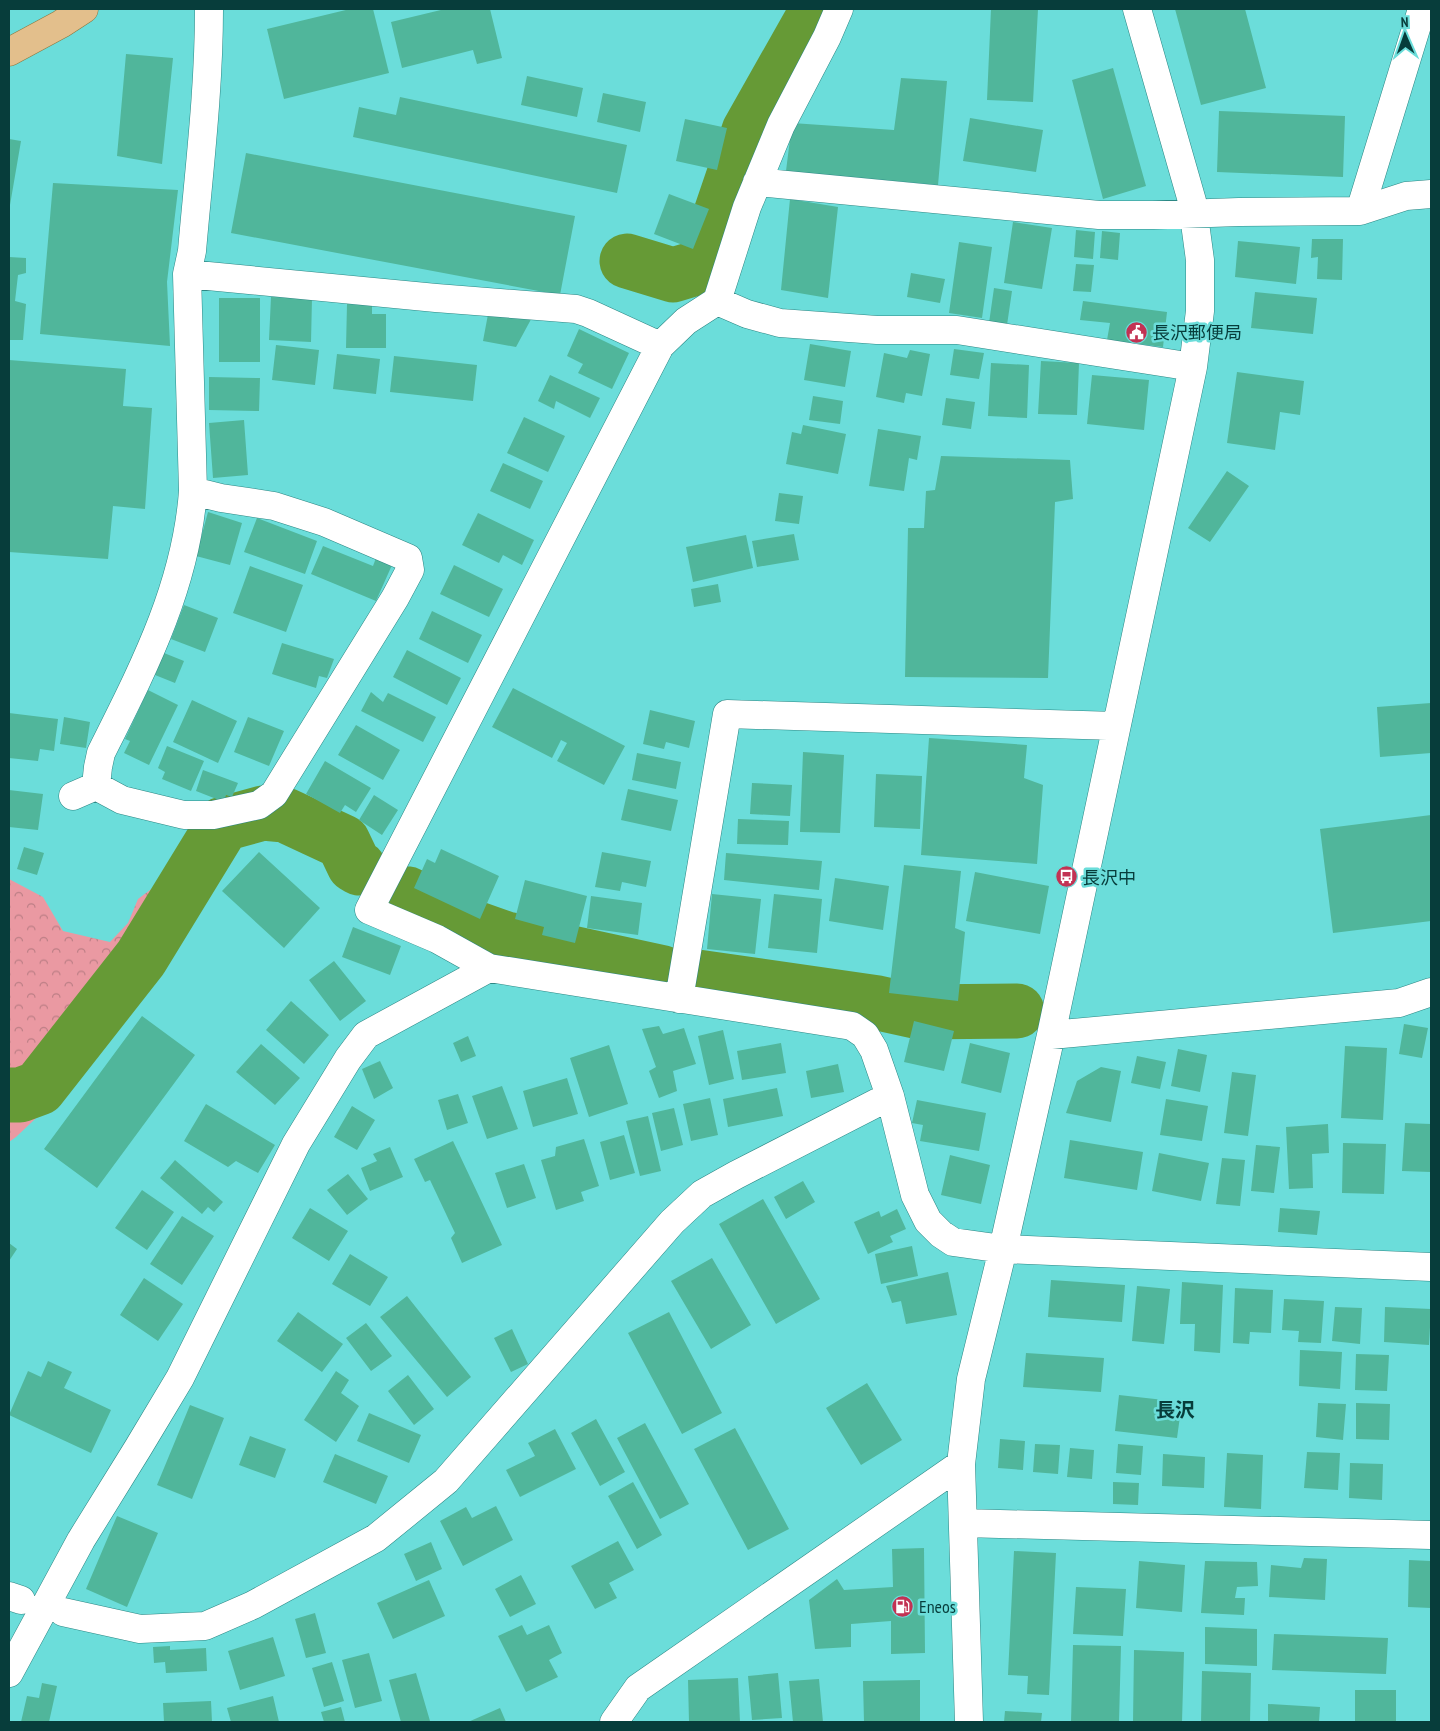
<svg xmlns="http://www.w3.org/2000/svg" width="1440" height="1731" viewBox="0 0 1440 1731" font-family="'PT Sans Narrow','Noto Sans JP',sans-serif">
<defs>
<pattern id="forest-crowns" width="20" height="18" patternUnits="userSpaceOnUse" patternTransform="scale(1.25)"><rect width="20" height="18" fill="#ea99a2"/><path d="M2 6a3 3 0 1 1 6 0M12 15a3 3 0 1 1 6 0" fill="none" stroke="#bc7e85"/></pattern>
</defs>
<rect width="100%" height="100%" fill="#6bddda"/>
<path fill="url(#forest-crowns)" d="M210,845L232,853L169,951L52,1103L16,1137L9,1142V879L43,897L63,931L110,942L128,923L138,899Z"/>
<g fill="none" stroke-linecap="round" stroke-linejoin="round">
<path stroke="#669a36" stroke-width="55" d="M627,261L673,275L703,266L749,131L818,9
M408,894L469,926L506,939L663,973
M697,977L878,1003L919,1012L1017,1011
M9,1095H20L39,1088L141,958L223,824L263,813L285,815L343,842L354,865L359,868"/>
</g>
<path fill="#50b69b" d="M350,9H373L389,73L284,99L267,29Z
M445,9H490L502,58L477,64L473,50L402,68L391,22Z
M991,9H1038L1033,102L987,100Z
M1175,9H1245L1266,88L1201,105Z
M126,54L173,58L162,164L117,156Z
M1113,68L1146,186L1103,199L1072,80Z
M527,76L583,88L577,117L521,105Z
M901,78L947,81L938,185L786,171L792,123L894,130Z
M603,93L646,102L640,132L597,122Z
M400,97L627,145L617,193L353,137L359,107L396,115Z
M1219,111L1345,116L1343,177L1217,172Z
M970,118L1043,130L1036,172L963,161Z
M685,119L727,128L717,170L676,161Z
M9,139L21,141L10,205H9Z
M246,153L575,216L560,295L231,233Z
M53,183L178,190L167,282L170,346L40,334Z
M669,194L709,209L693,249L654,234Z
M790,199L838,207L828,298L781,290Z
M1013,222L1052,228L1042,289L1004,283Z
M1076,230L1095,232L1093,259L1074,257Z
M1102,231L1120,233L1118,260L1100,258Z
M1312,239H1343L1342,280L1317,279L1318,257L1311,258Z
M1238,241L1300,247L1296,284L1235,277Z
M959,242L992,247L982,318L949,313Z
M9,257L26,258V273L18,275L15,301L26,304L23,340H9Z
M1076,264L1094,265L1091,292L1073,291Z
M911,273L945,279L940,303L907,297Z
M994,288L1012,291L1007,325L989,323Z
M1255,292L1317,298L1313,334L1251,328Z
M271,297L312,298L311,342L269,340Z
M219,298H260V362H219Z
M1083,301L1167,312L1163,347L1107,340L1110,323L1080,320Z
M347,304L372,305V314H386V348H346Z
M489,309L535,312L516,347L483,341Z
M579,329L629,353L612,389L578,373L583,364L567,356Z
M810,344L851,351L845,387L804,380Z
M276,345L319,350L315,385L272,380Z
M954,349L984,353L979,379L950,375Z
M910,350L930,354L922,396L906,393L904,403L876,397L884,353L907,358Z
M337,354L380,359L376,394L333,389Z
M394,356L477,365L473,401L390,392Z
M9,360L126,369L123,406L152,408L145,509L113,506L108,559L9,552Z
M1041,361L1079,363L1077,415L1038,414Z
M991,363L1029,365L1027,418L988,416Z
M1237,372L1304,381L1300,415L1280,412L1275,450L1227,443Z
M550,375L600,398L590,418L556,401L554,409L538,401Z
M1092,375L1149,380L1144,430L1087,424Z
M209,377L260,378L259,411L209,410Z
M813,396L843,401L840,424L809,420Z
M946,398L975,402L971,429L942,425Z
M524,417L565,436L548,472L507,453Z
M244,420L248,475L213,478L209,423Z
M803,425L846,434L838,474L786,464L792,432L801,434Z
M878,429L921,436L917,460L909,458L904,491L869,486Z
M941,456L1070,460L1073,499L1055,502L1048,678L905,677L908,528H924L926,491L935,490Z
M503,463L543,481L530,509L490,491Z
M1227,471L1249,486L1210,542L1188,528Z
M779,493L803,496L799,524L775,521Z
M208,512L242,523L230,565L196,556Z
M478,513L534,540L522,565L503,555L499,563L462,545Z
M257,518L317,541L305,574L244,552Z
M794,534L799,560L757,567L752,541Z
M746,535L753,568L693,582L686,547Z
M323,546L373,566L376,558L392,565L376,601L311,574Z
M454,565L503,589L489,617L440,594Z
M250,566L303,585L286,632L233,613Z
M718,584L721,602L694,607L691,589Z
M184,605L218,618L205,652L171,639Z
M432,611L482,635L468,663L419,639Z
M282,643L334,659L327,678L319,676L316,688L272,674Z
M407,650L461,678L447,705L393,677Z
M164,653L184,661L175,683L155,675Z
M513,688L625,746L604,785L557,761L567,743L561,740L552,758L492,727Z
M148,690L178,705L149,765L124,753L130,741L125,739Z
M371,692L383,702L388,693L436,717L423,742L361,711Z
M192,700L237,721L218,763L173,742Z
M1431,703V753L1380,757L1377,707Z
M650,710L695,721L689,748L666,742L664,749L643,744Z
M9,713L58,719L54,751L40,749L38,761L9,758Z
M64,717L90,722L86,748L60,744Z
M248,717L284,731L269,766L234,752Z
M356,725L400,750L383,780L338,755Z
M929,738L1027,745L1024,778L1043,785L1037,864L921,855Z
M167,746L204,761L191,791L162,779L165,772L158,768Z
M803,752L844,755L840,833L800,832Z
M637,753L681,762L676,789L632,780Z
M325,761L371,788L356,812L345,805L340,813L306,794Z
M203,770L238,783L232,797L226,795L224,802L196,791Z
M876,774L922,776L920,829L874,827Z
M752,783L792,785L790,816L750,814Z
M628,789L678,800L671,831L621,820Z
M9,790L43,794L38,830L9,827Z
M374,795L398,810L382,835L359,820Z
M1431,815V921L1333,933L1320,829Z
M738,819L789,821L788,845L737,844Z
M24,847L44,853L37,875L17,869Z
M441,849L499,876L480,919L414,888L427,859L435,863Z
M259,852L320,908L284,948L222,891Z
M602,852L651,861L646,887L622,882L620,891L595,887Z
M726,853L822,861L819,890L724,880Z
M904,865L961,871L955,928L965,932L958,1001L889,993Z
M975,872L1049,886L1040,934L966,921Z
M835,878L889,886L883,930L829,921Z
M525,880L587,896L575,943L542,935L544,927L515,919Z
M712,894L761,899L755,954L707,949Z
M774,894L822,899L817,953L768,948Z
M591,896L642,903L638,935L587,928Z
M353,927L401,946L390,975L342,957Z
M334,961L366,1001L340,1021L309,980Z
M291,1001L329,1035L304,1064L266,1030Z
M142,1016L195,1055L97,1188L44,1149Z
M914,1021L954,1031L944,1071L904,1062Z
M1404,1024L1428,1028L1422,1058L1399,1054Z
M659,1026L663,1034L684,1028L696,1064L673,1071L677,1091L659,1098L649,1071L656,1067L642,1029Z
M723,1030L734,1079L709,1085L698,1036Z
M468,1036L476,1056L461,1062L453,1043Z
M781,1043L786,1073L742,1080L737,1051Z
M970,1043L1010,1053L1001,1093L961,1083Z
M261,1044L300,1078L275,1105L236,1072Z
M609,1045L628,1104L589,1117L570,1058Z
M1345,1046L1387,1048L1383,1120L1341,1118Z
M1178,1049L1207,1055L1200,1092L1171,1086Z
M1137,1056L1166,1062L1160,1089L1131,1083Z
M380,1061L393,1088L374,1099L362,1069Z
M838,1064L844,1092L811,1098L806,1071Z
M1101,1067L1121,1071L1111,1122L1066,1113L1077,1081Z
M1232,1072L1256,1075L1248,1136L1224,1133Z
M567,1078L578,1114L533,1127L523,1091Z
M502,1086L518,1129L487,1139L472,1096Z
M777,1088L783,1116L728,1127L723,1099Z
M458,1094L468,1123L447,1130L438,1100Z
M710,1098L718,1135L691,1141L683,1104Z
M1166,1099L1208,1106L1202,1141L1160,1135Z
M917,1100L986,1113L979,1151L920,1141L923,1125L912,1123Z
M206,1104L275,1145L258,1173L236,1161L228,1167L184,1141Z
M352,1106L375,1120L357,1150L334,1137Z
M674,1108L683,1145L661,1151L652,1113Z
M648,1116L661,1171L640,1176L626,1121Z
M1405,1123L1431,1124V1172L1402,1171Z
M1328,1124L1329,1153L1312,1154L1313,1188L1289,1189L1286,1127Z
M624,1135L635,1173L610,1180L600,1142Z
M584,1139L599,1186L581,1192L584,1201L556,1210L541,1160L555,1156L556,1147Z
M1070,1140L1143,1152L1137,1190L1064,1178Z
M453,1141L502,1245L462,1263L451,1238L455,1233L430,1180L425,1182L414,1159Z
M1343,1143L1386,1144L1384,1194L1342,1193Z
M1256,1145L1280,1147L1274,1193L1251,1191Z
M390,1147L403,1177L370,1191L361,1168L377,1161L373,1154Z
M1159,1153L1209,1163L1201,1201L1152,1191Z
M950,1155L990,1165L981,1204L941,1195Z
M1222,1158L1245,1160L1240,1206L1216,1204Z
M175,1160L223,1202L214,1212L208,1207L202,1214L160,1178Z
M524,1164L536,1198L507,1208L495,1173Z
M348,1174L368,1199L347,1215L327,1190Z
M803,1181L815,1202L786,1219L774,1197Z
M142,1190L174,1212L147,1250L115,1228Z
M763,1199L820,1299L776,1324L719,1224Z
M310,1208L348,1231L329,1261L292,1238Z
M1280,1208L1320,1211L1317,1235L1278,1232Z
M897,1209L906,1229L890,1236L893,1242L868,1254L854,1222L879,1211L881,1217Z
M182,1216L214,1236L182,1285L150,1264Z
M9,1243L17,1249L9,1261Z
M912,1246L918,1276L881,1284L875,1254Z
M350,1254L388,1277L370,1306L332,1284Z
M712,1258L751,1325L711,1349L671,1281Z
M948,1272L957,1315L906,1324L901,1301L892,1303L886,1286Z
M144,1278L183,1304L158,1341L120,1315Z
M1051,1280L1125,1285L1122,1322L1048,1317Z
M1182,1282L1223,1285L1220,1353L1194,1351L1195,1324H1180Z
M1137,1286L1170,1289L1164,1344L1132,1341Z
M1235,1288L1273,1290L1271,1333L1250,1332L1249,1344L1233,1343Z
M407,1296L471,1377L447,1397L380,1317Z
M1284,1299L1324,1301L1321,1343L1298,1342L1299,1331L1282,1330Z
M1335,1307L1362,1308L1360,1344L1332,1341Z
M1385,1307L1431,1309L1429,1345L1384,1342Z
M298,1312L343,1344L322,1372L277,1341Z
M669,1312L722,1413L682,1434L628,1333Z
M366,1323L392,1356L371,1371L346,1338Z
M512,1329L528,1364L511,1372L494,1338Z
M1300,1350L1342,1352L1340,1389L1299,1386Z
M1026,1353L1104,1358L1101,1392L1023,1387Z
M1356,1354L1389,1355L1387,1391L1355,1390Z
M48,1361L72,1372L64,1388L111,1410L91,1453L9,1415L28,1371L41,1377Z
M336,1371L349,1380L341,1393L359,1406L336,1442L304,1420Z
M408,1375L434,1409L414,1425L388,1391Z
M867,1383L902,1440L861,1465L826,1408Z
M1119,1395L1182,1402L1177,1438L1115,1431Z
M1318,1403L1346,1404L1343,1440L1316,1437Z
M1356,1403L1390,1404L1389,1440L1356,1439Z
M190,1405L224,1418L192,1499L157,1485Z
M369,1413L421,1435L409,1463L357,1441Z
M596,1419L625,1472L600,1486L571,1433Z
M645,1423L689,1504L660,1519L617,1438Z
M735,1428L789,1529L748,1550L694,1449Z
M555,1429L576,1469L520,1497L506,1470L535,1456L528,1443Z
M250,1436L286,1449L275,1478L239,1465Z
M1000,1439L1025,1441L1023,1470L998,1468Z
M1035,1444L1060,1445L1058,1474L1033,1472Z
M1118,1444L1143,1446L1141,1475L1116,1473Z
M1070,1448L1094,1450L1092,1479L1067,1477Z
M1307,1452L1340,1453L1338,1490L1304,1488Z
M1227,1453L1263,1455L1261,1509L1224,1507Z
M335,1454L388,1476L376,1504L323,1482Z
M1163,1454L1205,1457L1204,1488L1162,1486Z
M1350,1463L1383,1464L1382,1500L1349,1498Z
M633,1482L662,1535L637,1549L608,1496Z
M1113,1482L1139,1483L1138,1505L1113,1504Z
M496,1506L513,1540L463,1566L440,1521L466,1507L472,1518Z
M117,1516L158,1533L127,1607L86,1589Z
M618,1541L634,1570L609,1583L617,1598L595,1609L571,1566Z
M431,1542L442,1569L416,1581L404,1554Z
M924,1548L925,1653L891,1654V1621L851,1624V1647L815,1649L809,1600L837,1579L844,1590L893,1587L892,1549Z
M1014,1551L1056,1553L1049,1695L1027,1694L1028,1676L1008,1675Z
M1304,1558L1327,1559L1325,1600L1269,1597L1271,1565L1301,1568Z
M1409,1560L1431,1561V1608L1408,1607Z
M1139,1561L1185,1565L1182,1612L1136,1608Z
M1205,1561L1257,1562L1258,1586L1237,1587L1235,1598H1245L1244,1615L1201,1613Z
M521,1575L536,1604L510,1617L495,1589Z
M429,1580L445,1616L393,1639L377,1603Z
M1076,1587L1126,1589L1123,1636L1073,1634Z
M315,1613L326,1653L306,1658L295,1619Z
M522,1625L527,1635L549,1625L562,1653L549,1660L558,1677L526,1692L498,1636Z
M1205,1627L1257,1629V1666L1205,1664Z
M1274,1634L1388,1638L1386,1674L1272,1670Z
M273,1637L285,1676L240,1690L228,1651Z
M1073,1645L1121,1646L1119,1722H1071Z
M170,1646V1650L206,1648L207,1671L166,1673L165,1662L154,1663L153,1647Z
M1134,1650L1184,1652L1182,1722H1133Z
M369,1653L382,1701L355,1708L342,1660Z
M332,1662L344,1701L324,1707L312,1668Z
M1202,1671L1251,1673L1250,1722H1201Z
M416,1673L430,1721L401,1722L389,1680Z
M778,1673L782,1718L752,1720L748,1676Z
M738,1678L740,1722H689L688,1680Z
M819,1679L823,1722H793L789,1681Z
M920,1680V1722H864L863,1681Z
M42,1683L57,1686L49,1722H21L27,1696L39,1698Z
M1355,1690H1396V1722H1355Z
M273,1696L279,1722H231L227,1708Z
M211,1701L212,1722H164L163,1703Z
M1268,1704L1320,1707L1319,1722H1268Z
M341,1707L345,1722H324L321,1712Z
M500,1708L506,1722H468Z
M1005,1711L1042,1713L1041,1722H1004Z"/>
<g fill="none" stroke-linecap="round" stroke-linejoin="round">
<defs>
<path id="minor" d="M839,9L827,37L781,125L747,207L717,301L686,321L660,346L369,910L437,939L489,968L852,1026L865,1035L874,1050L890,1096L915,1195L928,1221L941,1234L953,1242L1003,1249L1431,1267
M757,182L1099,215H1153L1239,212L1360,211L1406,196L1431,194
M1360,211L1422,9
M187,274L436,298L576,309L588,313L660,346
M717,301L747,314L780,323L877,330H957L1193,367
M96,786L122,800L184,815H213L259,805L274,794L395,598L410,570L408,558L324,522L274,506L221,498L193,491
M73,796L96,786L98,767L101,753C143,669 186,587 193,491L187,274L192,251C199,170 209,90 209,9
M679,999L727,714L1116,726
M1051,1035L1399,1003L1431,992
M963,1523L1431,1535
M9,1596L21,1600
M63,1612L140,1629L205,1626L253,1605L376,1538L446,1481L672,1222L702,1194L736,1175L890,1096
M9,1673L81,1540L138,1448L180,1378L296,1144L348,1059L366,1035L489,968
M614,1722L638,1688L961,1464
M969,1722L961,1464L971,1379L1003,1249L1051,1035L1193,367L1200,311V260L1192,201L1137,9"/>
<path id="major" d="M9,52L61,24L84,9"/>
</defs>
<use href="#minor" stroke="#2c8784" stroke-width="29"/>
<use href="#major" stroke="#8a763e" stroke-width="29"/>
<use href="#minor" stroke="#fff" stroke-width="28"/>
<use href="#major" stroke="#e3bf8c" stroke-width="28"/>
</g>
<defs>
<symbol id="civic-disc" viewBox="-11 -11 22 22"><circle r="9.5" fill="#c23253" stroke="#6bddda"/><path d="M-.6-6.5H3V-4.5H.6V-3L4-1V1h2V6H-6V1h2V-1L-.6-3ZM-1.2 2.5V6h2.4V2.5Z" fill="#fff"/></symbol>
<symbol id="bus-disc" viewBox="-11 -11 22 22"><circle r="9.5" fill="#c23253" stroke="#6bddda"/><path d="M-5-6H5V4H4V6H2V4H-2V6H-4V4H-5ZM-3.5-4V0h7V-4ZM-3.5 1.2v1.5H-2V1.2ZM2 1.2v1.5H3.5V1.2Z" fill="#fff"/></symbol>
<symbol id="fuel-disc" viewBox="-11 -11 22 22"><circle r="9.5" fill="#c23253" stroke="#6bddda"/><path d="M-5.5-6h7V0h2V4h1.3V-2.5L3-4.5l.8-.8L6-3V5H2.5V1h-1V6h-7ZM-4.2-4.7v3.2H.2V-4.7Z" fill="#fff"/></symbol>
</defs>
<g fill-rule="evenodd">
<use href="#civic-disc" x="1124" y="320" width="25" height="25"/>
<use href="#bus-disc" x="1054" y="864" width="25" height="25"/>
<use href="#fuel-disc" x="890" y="1594" width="25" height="25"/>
</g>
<g text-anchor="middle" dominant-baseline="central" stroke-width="5" stroke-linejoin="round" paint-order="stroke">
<g font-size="18" fill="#073d3b" stroke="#6bddda" text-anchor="start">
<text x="1152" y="332">長沢郵便局</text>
<text x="1082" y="877">長沢中</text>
<text x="919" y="1606">Eneos</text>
</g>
<g font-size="20" font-weight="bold" fill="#073d3b" stroke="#6bddda">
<text x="1175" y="1410">長沢</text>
</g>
</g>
<rect width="1440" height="1731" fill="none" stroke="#073d3b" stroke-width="20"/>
<g transform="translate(1405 35) rotate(358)" stroke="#6bddda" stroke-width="4" paint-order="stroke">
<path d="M0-4L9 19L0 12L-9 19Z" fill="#073d3b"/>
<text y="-8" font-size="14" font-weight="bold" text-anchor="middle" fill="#073d3b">N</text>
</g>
</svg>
